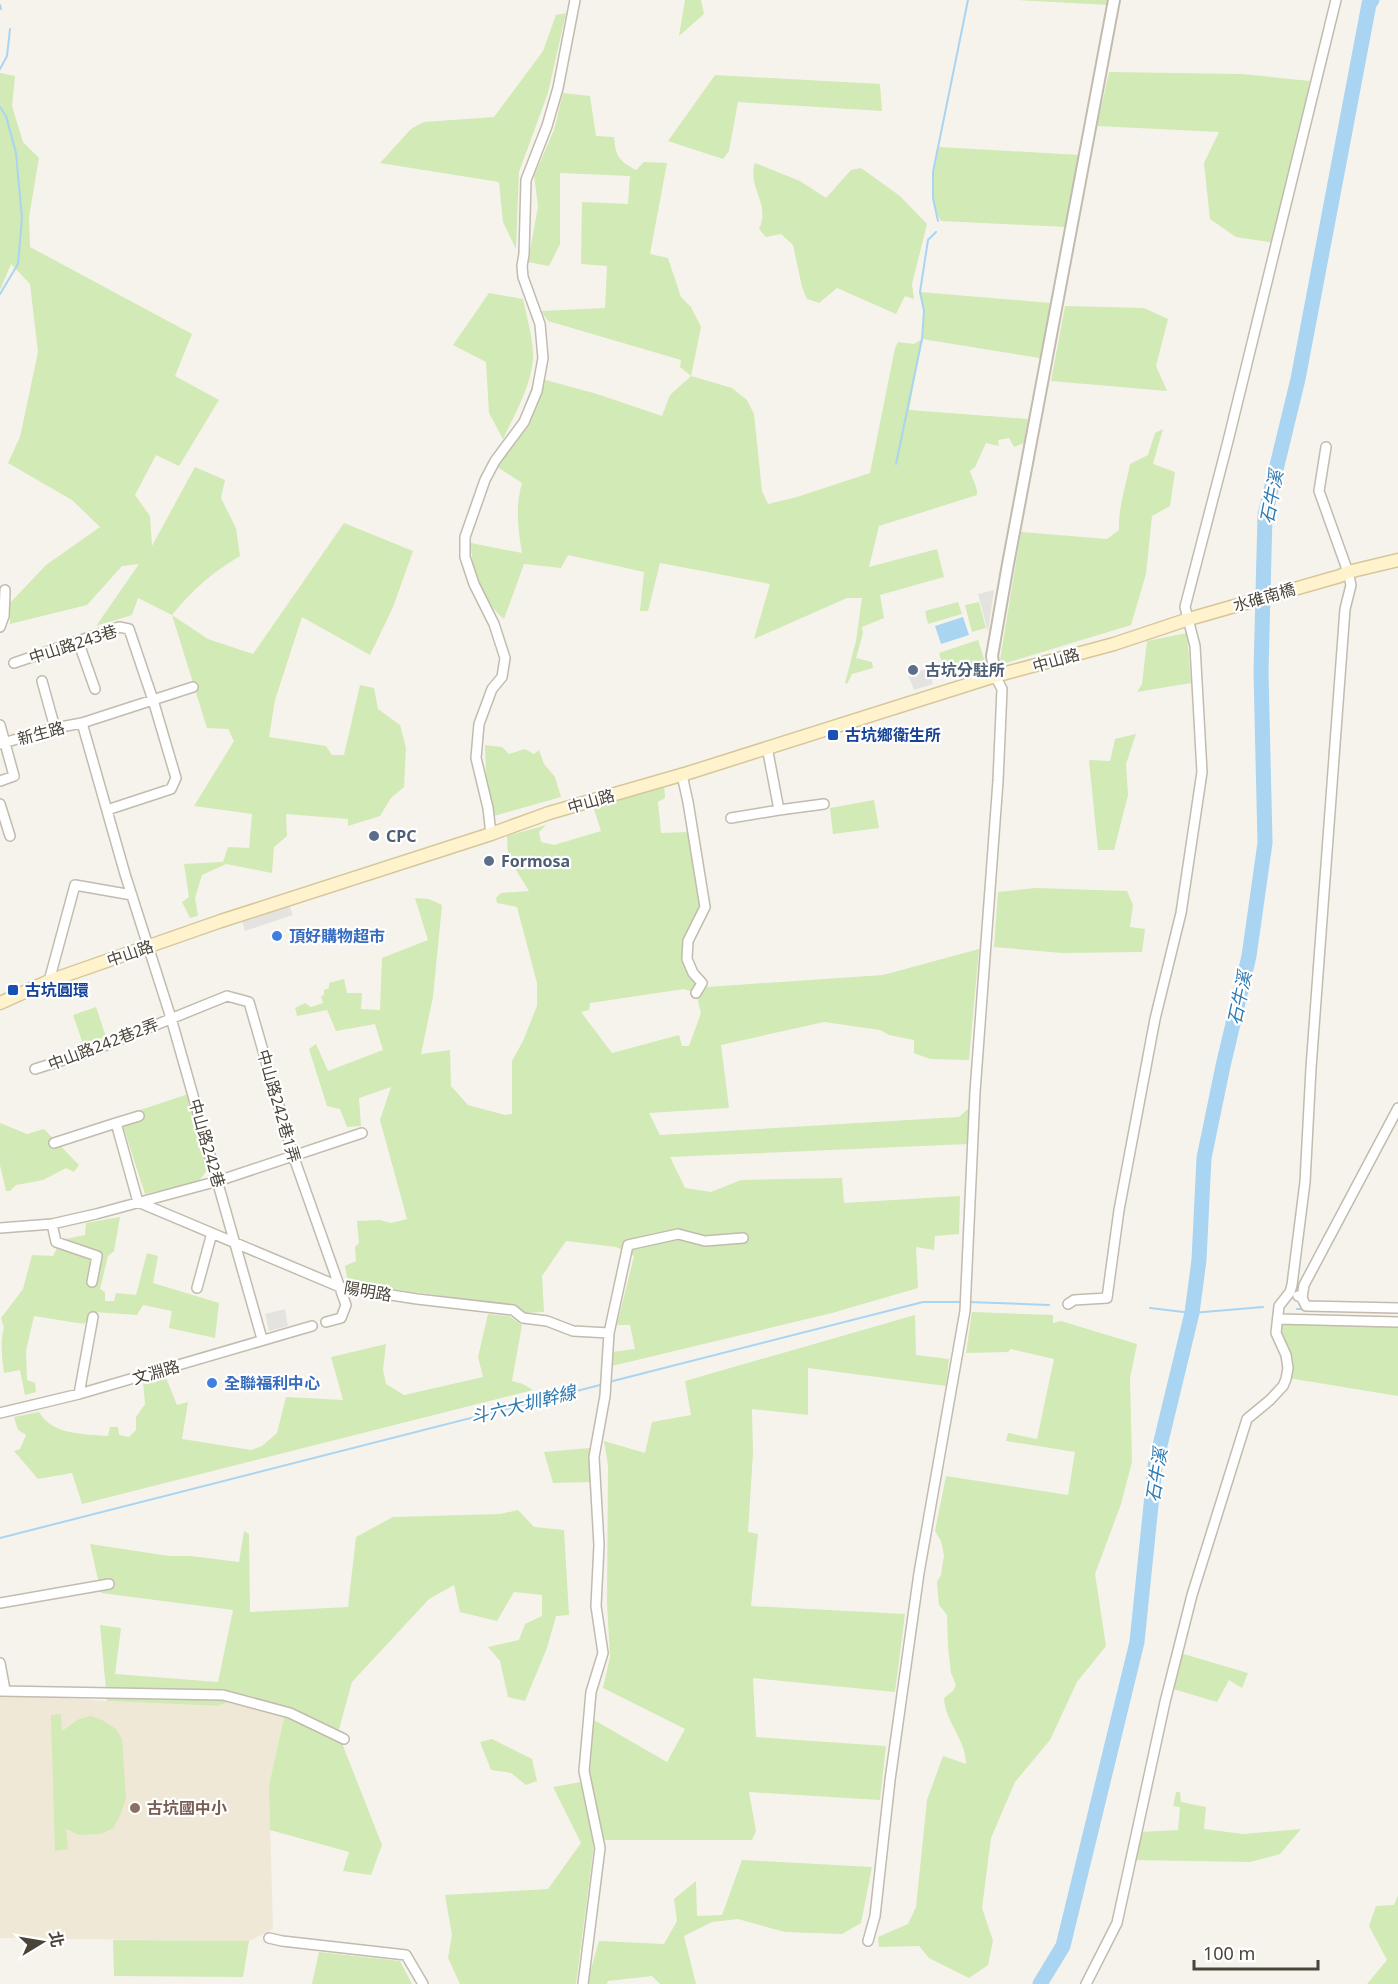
<svg xmlns="http://www.w3.org/2000/svg" width="1398" height="1984" viewBox="0 0 1398 1984" font-family="'Noto Sans','Noto Sans TC',sans-serif">
<rect width="100%" height="100%" fill="#f6f3ec"/>
<path fill="#efe8d6" d="M0,1693L107,1701L218,1706L247,1695L286,1709L269,1785L273,1929L249,1941L0,1938Z"/>
<path fill="#d2eab5" fill-rule="evenodd" d="M685,0H701L704,14L679,36Z
M1017,0H1109L1108,5Z
M566,13L548,93L519,172L516,249L503,222L499,182L380,163L411,129L424,122L494,117L543,51L556,15Z
M1109,72L1242,74L1310,81L1275,243L1236,237L1210,219L1204,163L1219,132L1097,126Z
M0,73L15,76L12,106L23,142L39,158L29,217L30,247L192,334L175,376L219,400L179,466L156,455L135,495L150,516L152,546L195,467L225,480L221,498L236,528L240,556C213,572 191,591 172,615L208,639L253,654L344,523L413,551L393,607L370,655L302,617L275,700L269,737L326,746L332,755H344L360,685L374,688L378,709L400,725L406,748L404,787L391,798L380,816L348,826V819L286,814L287,836L274,847L272,873L226,864L202,875L195,898L198,916L190,918L182,902L189,897L184,864L223,862L228,847L249,848L252,814L194,806L234,741L228,729L207,728L172,615L138,598L132,615L96,626L139,564L122,566L87,605L10,624V603L46,565L100,527L72,500L8,463L20,437L38,352L30,284L11,264L0,290Z
M715,75L880,84L882,111L738,102L729,151L723,159L668,141Z
M563,93L590,96L596,136L614,137C616,157 618,160 636,170L644,162L667,163L650,254L668,258L681,297L691,307L701,327L691,376L732,388L747,400L754,414L762,491L768,504L797,497L870,473L895,348L898,342L914,344L922,339L924,311L920,292L1051,303L1040,358L922,339L909,410L1028,419L1024,443L1014,447L1009,438L998,440L999,446L986,443L975,467L970,471C972,479 978,487 977,495L879,526L869,567L937,549L944,577L880,595L884,618L862,627L863,633L856,658L872,662L873,668L852,674L847,684L845,683L856,641L862,598H847L754,639L770,584L660,563L648,611H640L644,572L568,555L561,568L524,564L504,619C483,602 471,570 471,543L522,553C518,529 515,507 522,483L496,466L542,390V379L597,394L662,416L670,395L691,376L680,367L681,360L548,321L541,311L605,308L607,266L581,264L582,202L628,204L630,176L560,173V244L549,266L528,262L538,206L534,176L554,130Z
M939,147L1080,155L1066,227L941,221C928,199 933,171 939,147Z
M755,163L800,181L826,198L851,170L861,168L900,196L927,224L912,284L914,299L905,296L896,314L837,288L819,303L807,299L802,287L793,245L781,234L766,237L759,229C771,203 747,189 755,163Z
M489,293L523,299C527,319 534,340 533,360C530,388 515,414 503,439L489,413L486,362L453,345Z
M1065,306L1144,308L1168,319L1156,366L1167,391L1051,381Z
M1163,429L1153,464L1175,472L1170,506L1152,516L1146,574L1131,625L1006,663L1000,660L1021,532L1107,539L1119,530C1118,507 1126,486 1130,464L1148,455L1155,433Z
M958,602L962,614L928,624L925,611Z
M979,602L986,628L972,632L965,605Z
M1187,633L1191,683L1137,692L1142,684L1147,641Z
M978,640L986,665L946,677L939,653Z
M1136,734L1126,764L1128,795L1114,850H1098L1089,760L1110,761L1115,739Z
M485,745L502,747L509,754L525,749L534,754L539,750L544,764L555,777L561,797L494,816L486,776Z
M664,784L665,798L658,802L661,833L689,832L700,906L684,940L682,961L689,978L707,987L883,975L979,949L969,1060L930,1059L914,1053V1040L889,1035L880,1030L824,1022L721,1045L729,1108L649,1113L660,1135L959,1117L969,1108L968,1144L670,1157L685,1188L711,1192L741,1180L842,1178L844,1203L960,1196L959,1234L935,1236L934,1250L916,1247L918,1288L832,1313L612,1366V1352L635,1349L630,1325H617L634,1256L616,1247L566,1241L542,1276L544,1312L526,1313L509,1305L348,1283L345,1266L356,1261L355,1247L359,1243L357,1221L380,1220L391,1223L407,1219L380,1120L391,1087L359,1098L361,1126L347,1127L340,1109L327,1106L309,1049L316,1044L328,1071L383,1050L375,1024L336,1031L327,1010L297,1016L295,1008L305,1003L311,1007L323,1003L321,996L324,995V990L329,988V983L344,979L347,993H362L361,1009L380,1010L382,958L428,940L415,898L429,899L442,905L433,997L421,1054L450,1050L451,1086L468,1105L505,1115L512,1114V1061L523,1041L537,1006V983L517,907L497,903L496,898L501,893L529,891L508,857L507,836L546,825L539,832L541,842L554,845L601,831L593,806ZM684,989L696,993L701,1013L689,1046H682L679,1035L612,1053L581,1012L589,1010L590,1003Z
M874,800L879,828L833,834L830,808Z
M1036,888L1127,891L1133,905L1130,927L1145,929L1142,952L1062,953L994,947L998,892Z
M96,1007L106,1037L83,1044L73,1015Z
M188,1094L208,1169L198,1182L145,1194L123,1126L142,1119L140,1110Z
M0,1123L27,1134L44,1129L79,1165L74,1172L66,1168L43,1180L16,1185L10,1191H6L0,1165Z
M120,1217L114,1251L108,1256L100,1289L105,1292V1301H114L116,1293L136,1295L147,1253L158,1256L153,1283L219,1303L215,1338L169,1328L172,1311L143,1305L137,1315L94,1312L84,1324L34,1316L26,1351L27,1380L35,1383L36,1392L25,1395L20,1370L4,1373C2,1360 0,1339 4,1328L1,1318L23,1289L32,1255L53,1256L61,1240L85,1235L86,1223Z
M972,1312L1053,1315V1323L1061,1321L1137,1344L1130,1378L1132,1462L1121,1504L1095,1574L1106,1646L1077,1682L1050,1740L1015,1782L991,1838L982,1908L993,1941L988,1965L969,1978L929,1958L919,1946L879,1947L878,1937L908,1924L916,1907L927,1800L943,1756L966,1764C966,1739 945,1722 944,1698L953,1691L956,1685L951,1673L948,1647L947,1615L939,1605L937,1582L941,1575L944,1555L941,1541L935,1531L946,1476L1068,1495L1075,1452L1006,1441L1008,1433L1037,1439L1054,1359L1011,1349L1008,1352L966,1353Z
M488,1314L509,1316L522,1325L512,1381L523,1384L533,1390L82,1504L72,1473L38,1479L14,1451L20,1449L26,1435L18,1430L14,1417L39,1412C52,1435 84,1434 108,1436L110,1427H118L119,1435L129,1437L136,1430V1417L145,1404L143,1381L165,1375L177,1405L188,1402L182,1439L251,1450L262,1446L277,1433L286,1397L343,1400L331,1357L386,1344L383,1370L386,1384L404,1395L483,1377L478,1357Z
M915,1315L916,1355L949,1359L946,1386L808,1368V1415L752,1409L753,1453L748,1532L758,1534L751,1606L905,1614L895,1692L753,1678L756,1737L886,1746L880,1800L749,1792L756,1831L752,1840H604L588,1770L594,1720L667,1762L685,1729L603,1688L610,1657L607,1604L608,1465L604,1441L645,1453L652,1422L691,1415L685,1381Z
M1278,1319L1398,1326V1396L1288,1378L1275,1333Z
M590,1448L592,1482L553,1483L544,1452Z
M518,1510L534,1527L564,1530L569,1615L556,1616L547,1648L525,1701L508,1697L500,1661L488,1647L519,1640L525,1624L542,1616V1595L514,1592L497,1621L460,1612L454,1585L429,1599L352,1682L338,1733L382,1845L371,1875L343,1871L349,1852L270,1830L269,1785L286,1709L247,1695L218,1706L107,1701L100,1625L121,1628L115,1674L218,1682L233,1610L101,1593L90,1544L169,1556H191L239,1562L244,1531L249,1534L250,1612L348,1607L356,1537L393,1517L500,1514Z
M1180,1653L1248,1673L1242,1688L1229,1680L1217,1702L1170,1688Z
M61,1714L62,1731L79,1719L91,1716L102,1720L116,1729L122,1739L126,1798L120,1816L113,1828L101,1834L79,1835L66,1829L68,1849L55,1851L51,1715Z
M492,1739L532,1759L537,1781L526,1785L511,1773L491,1770L480,1742Z
M581,1782L594,1845L576,1984H460L448,1958L452,1935L445,1895L548,1889L581,1843L553,1787Z
M1176,1792H1180L1181,1802L1206,1807L1204,1829L1243,1834L1301,1829L1280,1854L1250,1862L1135,1860L1139,1832L1178,1830L1180,1807L1173,1806Z
M742,1860L872,1867L861,1923L842,1934L785,1932L738,1919L712,1922L684,1936L696,1984H660L652,1976L608,1981L607,1984H589V1976L599,1941L664,1944L677,1921L674,1899L696,1881L697,1916L722,1915Z
M1398,1895V1984H1367L1387,1960L1369,1926L1376,1906L1394,1905Z
M113,1940L249,1941L243,1977L114,1976Z
M319,1952L400,1961L412,1984H312Z"/>
<path fill="#e5e3e0" d="M994,590L988,632L978,594Z
M929,668L933,684L914,690L908,675Z
M289,905L293,915L245,931L242,921Z
M285,1309L288,1326L269,1331L265,1314Z"/>
<path fill="#a9d4f2" d="M963,617L969,635L941,644L935,626Z"/>
<g fill="none" stroke-linecap="round" stroke-linejoin="round">
<path stroke="#a9d4f2" stroke-width="2" d="M0,5L1,9
M0,69L7,56L10,29
M0,107L6,116L16,153L22,218L18,264L0,294
M938,221L933,198V172L968,0
M521,418L534,384
M896,464L922,339L924,311L920,292L928,240L936,232
M461,535L465,524
M968,1302L1049,1305
M1150,1308L1192,1313L1263,1307
M1297,1309H1305
M1383,1312L1398,1313
M609,1382L923,1302H962
M0,1538L604,1384"/>
<path stroke="#a9d4f2" stroke-width="15" d="M1040,1984L1063,1946L1137,1642L1155,1466L1192,1313L1199,1260L1204,1158L1223,1066L1249,956L1265,843L1261,672L1265,515L1298,379L1369,4L1372,0"/>
<defs>
<path id="minor" d="M0,627L4,616L5,590
M78,641L95,689
M14,663L119,627L129,629L153,700L176,778L171,789L107,810
M42,681L55,728
M82,723L125,874L171,1018L262,1339
M0,725L14,776L0,781
M0,744L55,728L82,723L193,687
M767,747L779,810L824,804
M682,775L688,802L705,907L688,941L687,959L693,973L702,983L696,993
M0,804L10,836
M731,818L779,810
M491,834L488,808L476,758L479,724L492,689L502,677L505,658L494,624L474,584L465,557V537L485,480L495,461L524,422L537,391L543,358L540,324L523,277L522,266L524,254L526,180L547,126L558,88L575,0
M49,981L75,885L132,895
M35,1069L89,1052L227,996L249,1002L293,1155L346,1305L341,1318L326,1322
M116,1123L139,1116
M54,1143L116,1123L138,1202L340,1287L417,1299L513,1310L523,1318L547,1321L573,1331L609,1333
M52,1224L56,1242L97,1256L92,1282
M0,1228L52,1224L96,1214L218,1181L362,1133
M197,1288L212,1233
M1298,1296L1302,1298L1306,1306L1398,1308
M1302,1298L1304,1285L1398,1108
M1068,1304L1074,1300L1107,1298L1119,1210L1155,1019L1181,913L1202,772L1195,646L1185,607L1228,441L1336,0
M1278,1319L1398,1322
M79,1394L93,1317
M0,1413L79,1394L312,1326
M0,1603L109,1584
M0,1663L5,1690
M0,1691L223,1695L290,1713L344,1739
M269,1938L282,1941L406,1955L423,1984
M868,1941L875,1916L890,1780L919,1573L965,1311L975,1092L998,781L1002,689L995,676
M583,1984L600,1848L584,1771L591,1692L603,1653L596,1606L599,1545L594,1457L605,1396L609,1333L628,1245L678,1234L705,1241L743,1238
M1086,1984L1117,1923L1165,1702L1192,1595L1247,1419L1270,1400L1283,1386L1286,1379L1288,1368L1286,1355L1276,1333L1279,1306L1290,1292L1292,1285L1305,1182L1311,1068L1345,609L1351,585L1348,572L1319,491L1326,447"/>
<path id="tertiary" d="M995,676L992,656L1008,564L1114,0"/>
<path id="secondary" d="M0,1003L49,981L221,921L491,834L549,813L688,773L995,676L1114,644L1189,619L1340,576L1348,572L1398,560"/>
</defs>
<use href="#minor" stroke="#c2bbae" stroke-width="12"/>
<use href="#tertiary" stroke="#c2bbae" stroke-width="14"/>
<use href="#secondary" stroke="#d6c79b" stroke-width="15"/>
<use href="#minor" stroke="#fff" stroke-width="9"/>
<use href="#tertiary" stroke="#fff" stroke-width="10"/>
<use href="#secondary" stroke="#fff3cd" stroke-width="12"/>
</g>
<g fill="#5c6f8a" stroke="#fff" stroke-width="2">
<circle cx="913" cy="670" r="6"/>
<circle cx="374" cy="836" r="6"/>
<circle cx="489" cy="861" r="6"/>
</g>
<g fill="#1a4fb4" stroke="#fff" stroke-width="2">
<rect x="827" y="729" width="12" height="12" rx="3"/>
<rect x="7" y="984" width="12" height="12" rx="3"/>
</g>
<g fill="#3f7fe0" stroke="#fff" stroke-width="2">
<circle cx="277" cy="936" r="6"/>
<circle cx="212" cy="1383" r="6"/>
</g>
<circle fill="#8d6e63" stroke="#fff" stroke-width="2" cx="135" cy="1808" r="6"/>
<g text-anchor="middle" dominant-baseline="central" stroke-width="4.5" stroke-linejoin="round" paint-order="stroke">
<g font-size="16" fill="#4b4439" stroke="#fff">
<text transform="translate(1264 597) rotate(-16)">水碓南橋</text>
<text transform="translate(73 644) rotate(-18)">中山路243巷</text>
<text transform="translate(1056 660) rotate(-16)">中山路</text>
<text transform="translate(41 733) rotate(-15)">新生路</text>
<text transform="translate(591 801) rotate(-16)">中山路</text>
<text transform="translate(130 953) rotate(-19)">中山路</text>
<text transform="translate(103 1044) rotate(-21)">中山路242巷2弄</text>
<text transform="translate(279 1106) rotate(74)">中山路242巷1弄</text>
<text transform="translate(207 1143) rotate(74)">中山路242巷</text>
<text transform="translate(368 1291) rotate(10)">陽明路</text>
<text transform="translate(156 1372) rotate(-16)">文淵路</text>
</g>
<g font-size="16" font-weight="bold" fill="#4e5e75" stroke="#fff" text-anchor="start">
<text x="925" y="670">古坑分駐所</text>
<text x="386" y="836">CPC</text>
<text x="501" y="861">Formosa</text>
</g>
<g font-size="16" font-weight="bold" fill="#164399" stroke="#fff" text-anchor="start">
<text x="845" y="735">古坑鄉衛生所</text>
<text x="25" y="990">古坑圓環</text>
</g>
<g font-size="16" font-weight="bold" fill="#366cbe" stroke="#fff" text-anchor="start">
<text x="289" y="936">頂好購物超市</text>
<text x="224" y="1383">全聯福利中心</text>
</g>
<g font-size="16" font-weight="bold" fill="#785e54" stroke="#fff" text-anchor="start">
<text x="147" y="1808">古坑國中小</text>
</g>
<g font-size="18" font-style="italic" fill="#2e7ab2" stroke="#fff">
<text transform="translate(1271 497) rotate(-79)">石牛溪</text>
<text transform="translate(1239 998) rotate(-78)">石牛溪</text>
<text transform="translate(523 1404) rotate(-14)">斗六大圳幹線</text>
<text transform="translate(1156 1475) rotate(-81)">石牛溪</text>
</g>
</g>
<g transform="translate(42 1942) rotate(79)" stroke="#ffffff" stroke-width="4.5" paint-order="stroke">
<path d="M0-4.5L10 22L0 15L-10 22Z" fill="#4b4439"/>
<text y="-9" font-size="16" font-weight="bold" text-anchor="middle" fill="#4b4439">北</text>
</g>
<path d="M1194 1960v9h124v-9" fill="none" stroke="#4b4439" stroke-width="3"/>
<text x="1203" y="1960" font-size="18" fill="#4b4439" stroke="#ffffff" stroke-width="4.5" paint-order="stroke">100 m</text>
</svg>
